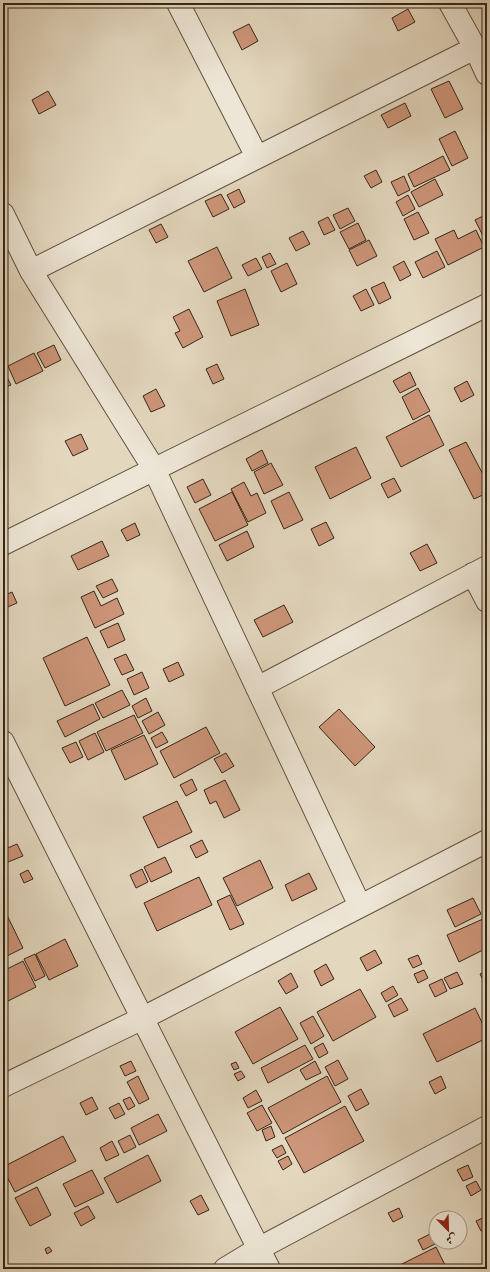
<svg xmlns="http://www.w3.org/2000/svg" width="490" height="1272" viewBox="0 0 490 1272" font-family="'IM FELL French Canon',Amiri,serif">
<rect width="100%" height="100%" fill="#e3d7be"/>
<filter id="stains"><feTurbulence type="fractalNoise" baseFrequency=".005" numOctaves="4"/><feColorMatrix values="0 0 0 0 .2 0 0 0 0 .09 0 0 0 0 .02 0 0 0 .5 -.17"/></filter>
<radialGradient id="worn" r=".72"><stop offset=".6" stop-color="#630" stop-opacity="0"/><stop offset="1" stop-color="#630" stop-opacity=".3"/></radialGradient>
<path fill="#cd9579" stroke="#352717" d="M408,9L415,22L398,31L392,18Z
M249,24L258,41L242,50L233,32Z
M449,81L463,109L445,118L431,89Z
M48,91L56,105L39,114L32,100Z
M405,103L411,116L388,128L381,115Z
M455,131L468,158L452,166L439,139Z
M443,156L450,170L414,187L408,174Z
M376,170L382,182L371,188L364,176Z
M404,176L410,190L398,196L391,182Z
M435,179L443,195L419,207L411,192Z
M239,189L245,202L234,208L227,195Z
M221,194L229,209L213,217L205,201Z
M408,195L415,209L403,216L396,202Z
M348,208L355,221L340,229L333,215Z
M418,212L429,233L414,240L404,219Z
M487,214V244L475,220Z
M328,217L335,230L324,235L318,222Z
M358,223L366,240L349,249L340,232Z
M161,224L168,237L156,243L149,230Z
M454,230L458,239L476,230L484,247L448,265L435,239Z
M303,231L310,244L296,251L289,238Z
M369,240L377,256L357,266L349,250Z
M217,247L232,278L204,292L188,261Z
M437,251L445,267L423,278L415,262Z
M270,253L276,264L267,268L262,257Z
M256,258L262,269L248,276L242,265Z
M404,261L411,275L400,281L393,267Z
M287,263L297,284L281,292L271,271Z
M384,282L391,298L379,304L371,288Z
M245,289L259,325L231,336L217,301Z
M366,289L374,305L361,311L353,296Z
M189,309L203,337L183,348L175,333L180,331L173,317Z
M54,345L61,360L45,368L37,353Z
M34,353L43,371L16,384L8,366Z
M217,364L224,379L213,384L206,369Z
M3,369L11,385L3,388Z
M410,372L416,385L400,393L393,381Z
M467,381L474,395L461,402L454,388Z
M418,388L430,411L413,420L402,397Z
M156,389L165,406L151,412L143,396Z
M429,415L444,445L401,467L386,437Z
M81,434L88,449L73,456L65,441Z
M466,442L487,482V493L474,499L449,450Z
M356,447L371,478L330,499L315,467Z
M262,450L268,463L252,471L246,459Z
M271,463L283,485L264,494L254,472Z
M394,478L401,491L388,498L381,484Z
M203,479L211,495L195,503L187,487Z
M244,482L251,496L257,493L266,513L248,522L231,489Z
M232,492L248,525L215,541L199,509Z
M289,492L303,520L284,529L271,501Z
M326,522L334,538L319,546L311,529Z
M135,523L140,535L127,541L121,530Z
M247,531L254,547L227,561L219,545Z
M102,541L109,556L78,570L71,556Z
M427,544L437,563L420,571L410,553Z
M112,579L118,591L103,598L96,586Z
M94,591L101,606L117,598L124,614L95,628L81,597Z
M12,592L17,603L3,609V596Z
M284,605L293,622L263,637L254,620Z
M118,623L125,640L108,648L100,631Z
M87,637L110,685L65,706L43,658Z
M126,654L134,670L122,675L114,659Z
M178,662L184,675L169,682L163,669Z
M142,672L149,688L134,695L127,679Z
M122,690L130,705L103,718L95,703Z
M146,698L152,711L138,718L132,706Z
M93,704L100,719L65,737L57,721Z
M339,709L375,747L355,766L319,727Z
M158,712L165,725L149,734L142,721Z
M134,715L143,733L106,751L97,732Z
M206,727L220,753L174,778L160,751Z
M162,732L168,742L156,748L151,738Z
M95,733L104,752L88,760L79,741Z
M144,735L158,764L125,780L111,750Z
M76,742L83,757L70,763L62,748Z
M226,753L234,766L222,773L214,759Z
M192,779L197,790L186,796L180,785Z
M225,780L240,810L224,818L216,801L210,804L204,790Z
M177,801L192,832L158,848L143,817Z
M202,840L208,852L196,858L190,846Z
M17,844L23,856L8,862L3,850Z
M165,857L172,872L151,882L144,867Z
M260,860L273,888L237,906L223,878Z
M142,869L148,882L136,888L130,875Z
M28,870L33,879L24,883L20,874Z
M309,873L317,889L292,901L285,885Z
M199,877L212,905L157,931L144,903Z
M230,895L244,924L230,930L217,901Z
M473,898L481,914L455,927L447,910Z
M3,907L23,948L3,958Z
M483,919L487,928V948L459,962L447,935Z
M65,939L78,966L49,980L36,954Z
M375,950L382,963L367,971L360,958Z
M35,954L45,976L35,981L24,959Z
M418,955L422,964L413,968L408,959Z
M23,961L36,987L8,1001L3,992V971Z
M326,964L334,979L321,986L314,971Z
M424,970L428,978L418,983L414,974Z
M487,971V988L480,974Z
M457,972L463,984L450,989L444,978Z
M291,973L298,987L286,994L278,981Z
M442,979L447,991L435,997L429,985Z
M393,986L398,995L386,1002L381,993Z
M360,989L376,1017L333,1041L317,1012Z
M401,998L408,1010L394,1017L388,1005Z
M280,1007L298,1039L253,1064L235,1032Z
M475,1008L487,1033V1038L437,1062L423,1034Z
M313,1016L324,1036L311,1044L300,1023Z
M323,1043L328,1053L319,1058L314,1048Z
M305,1045L313,1059L268,1083L261,1068Z
M338,1060L348,1079L335,1086L325,1067Z
M131,1061L136,1071L125,1076L120,1066Z
M315,1061L321,1073L306,1080L300,1070Z
M236,1062L239,1068L234,1070L231,1064Z
M241,1071L245,1077L238,1081L234,1074Z
M138,1076L149,1099L139,1104L127,1082Z
M327,1076L341,1102L283,1134L268,1108Z
M441,1076L446,1088L435,1094L429,1082Z
M361,1089L369,1104L356,1111L348,1096Z
M256,1090L262,1101L248,1108L243,1098Z
M92,1097L98,1109L86,1115L80,1103Z
M130,1097L135,1106L128,1110L123,1100Z
M119,1103L125,1114L115,1119L109,1108Z
M262,1105L272,1123L257,1131L247,1113Z
M345,1106L364,1141L304,1173L285,1138Z
M158,1114L167,1131L139,1145L131,1128Z
M271,1126L275,1137L266,1141L262,1130Z
M130,1135L136,1147L124,1153L118,1141Z
M63,1136L76,1161L15,1192L3,1169V1167Z
M112,1141L119,1155L106,1161L100,1148Z
M282,1145L286,1153L277,1158L272,1150Z
M148,1155L161,1181L117,1203L104,1178Z
M288,1156L292,1164L283,1170L278,1161Z
M468,1165L473,1177L463,1181L457,1170Z
M92,1170L104,1193L75,1207L63,1184Z
M476,1181L481,1190L471,1196L466,1186Z
M37,1187L51,1215L30,1226L15,1198Z
M3,1194L7,1201L3,1204Z
M201,1195L209,1210L198,1215L190,1201Z
M88,1206L95,1218L81,1226L74,1213Z
M399,1208L403,1217L393,1222L388,1213Z
M487,1216V1229L481,1231L476,1221Z
M432,1233L437,1243L423,1250L418,1240Z
M49,1247L52,1251L47,1254L45,1249Z
M436,1247L447,1269H392Z"/>
<g fill="none" stroke-linecap="round" stroke-linejoin="round">
<defs>
<path id="minor" d="M178,3L257,157
M450,3L475,48L487,74
M3,214L31,271L154,469L360,906
M31,271L475,48
M3,544L487,305
M473,574L487,601
M257,688L487,567
M3,742L269,1269
M3,1086L143,1018L487,841
M225,1269L258,1249L487,1127"/>
</defs>
<use href="#minor" stroke="#605341" stroke-width="24"/>
<use href="#minor" stroke="#ede5d5" stroke-width="22"/>
</g>
<rect width="490" height="1272" fill="none" stroke="#e3d7be" stroke-width="16"/>
<rect x="4" y="4" width="482" height="1264" fill="none" stroke="#352717" stroke-width="2"/>
<rect x="8" y="8" width="474" height="1256" fill="none" stroke="#352717"/>
<g transform="translate(448 1230) rotate(157)"><circle r="19" fill="#ede5d5" stroke="#a39989"/>
<path d="M0-3L7 15L0 10L-7 15Z" fill="#8f2418"/>
<text y="-6" font-size="11" font-weight="bold" text-anchor="middle" fill="#352717">ش</text>
</g>
<rect width="100%" height="100%" filter="url(#stains)"/>
<rect width="100%" height="100%" fill="url(#worn)"/>
</svg>
